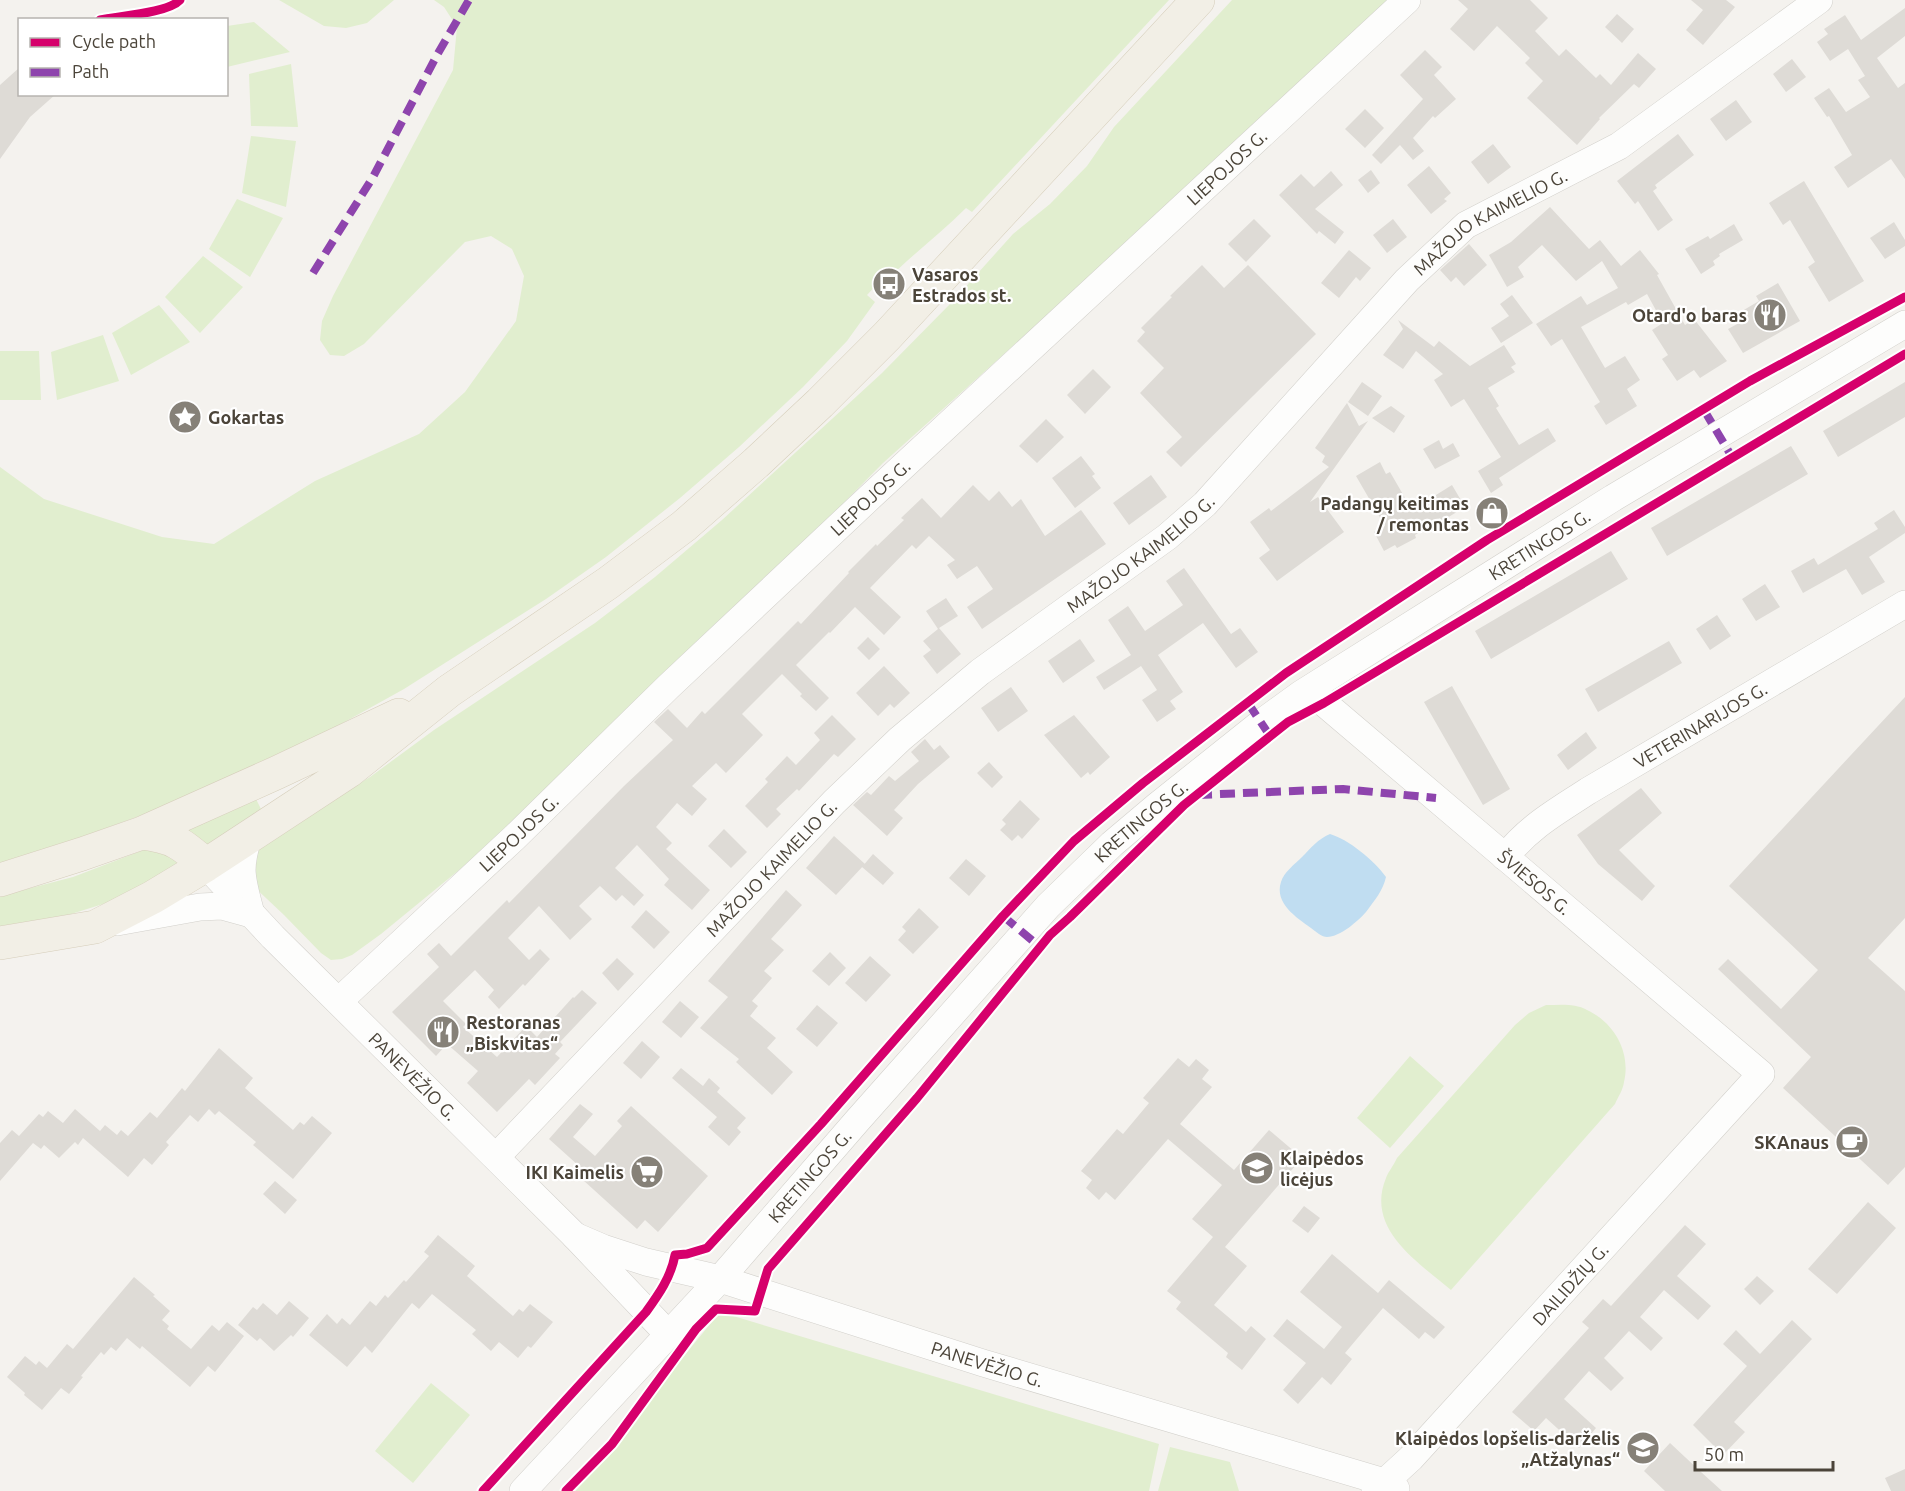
<svg xmlns="http://www.w3.org/2000/svg" width="1905" height="1491" viewBox="0 0 1905 1491" font-family="Ubuntu,sans-serif">
<rect width="100%" height="100%" fill="#f4f2ee"/>
<path fill="#e1eecf" d="M279,0H394L367,23L346,28L324,26Z
M434,0H1169L972,212L966,208C941,233 913,254 888,279H882L867,295L875,302L847,341L803,387L739,447L680,498L606,557L546,599L404,689L332,729L161,808L71,841L0,864V467L44,499L162,537L214,544L315,481L419,434L465,392L516,321L524,276L512,249L491,236L465,242L364,344L344,356L330,355L320,340L322,321L333,296L453,70L457,27L444,7Z
M1232,0H1391L1053,310L883,463L814,533L492,843L381,934L352,955L342,959L331,960L321,953L284,915L248,881L259,845L370,777L434,730L595,623L655,577L722,520L882,373L951,303L1013,234L1050,204L1087,166L1114,127Z
M254,22L290,52L227,67V26Z
M291,64L298,127L251,126L249,74Z
M251,136L296,141L286,207L242,193Z
M237,199L283,218L250,277L209,249Z
M203,256L243,287L200,333L165,297Z
M159,305L190,342L131,375L112,333Z
M103,335L119,381L57,400L51,352Z
M0,351H39L41,400H0Z
M253,793L262,811L207,848L172,827Z
M154,846L189,860L119,899L68,915L0,928V896L73,877Z
M1546,1005C1560,1005 1575,1003 1587,1010C1615,1023 1631,1053 1624,1082C1623,1090 1618,1097 1615,1104L1451,1290C1418,1262 1365,1229 1386,1178C1388,1172 1394,1165 1397,1158L1515,1025L1529,1013Z
M1410,1056L1444,1086L1390,1148L1357,1118Z
M720,1312L1159,1444L1149,1491H566L612,1444Z
M431,1383L470,1415L413,1483L375,1451Z
M1170,1447L1230,1462L1239,1491H1158Z"/>
<path fill="#c0ddf1" d="M1330,834C1348,839 1375,861 1386,877C1383,891 1374,901 1366,912C1358,921 1340,937 1327,937C1322,937 1316,932 1311,928C1297,918 1274,903 1281,882C1284,872 1295,864 1302,857C1311,848 1318,839 1330,834Z"/>
<path fill="#dedbd6" d="M1458,0H1530L1548,18L1535,31L1559,56L1566,49L1596,78L1600,74L1611,85L1638,53L1656,69L1639,88L1634,84L1599,118L1600,119L1577,145L1527,98L1543,81L1525,63L1530,58L1497,26L1474,51L1450,29L1468,9Z
M1691,0H1726L1735,7L1703,45L1686,30L1703,10Z
M1905,8V36L1877,58L1898,88L1905,83V179L1891,159L1848,188L1834,167L1852,155L1829,116L1827,117L1814,98L1829,88L1846,112L1870,97L1858,80L1865,76L1848,49L1830,61L1817,42L1828,34L1824,29L1845,15L1861,40Z
M1617,14L1634,29L1622,43L1605,27Z
M1425,50L1442,67L1434,75L1456,99L1435,118L1433,116L1413,138L1424,151L1413,160L1400,145L1381,164L1372,155L1423,99L1400,75Z
M1792,59L1806,77L1786,92L1773,74Z
M20,67V94H56L30,117L0,159V85Z
M1736,100L1752,122L1726,141L1710,119Z
M1365,109L1384,128L1365,148L1345,129Z
M1678,134L1694,155L1655,185L1657,188L1653,191L1673,220L1658,231L1638,201L1635,204L1617,181Z
M1493,144L1511,167L1488,184L1471,162Z
M1429,166L1451,193L1444,199L1447,201L1431,214L1407,185Z
M1371,170L1380,183L1368,193L1358,180Z
M1331,171L1343,185L1315,209L1344,232L1335,244L1319,231L1317,234L1279,195L1301,174L1314,187Z
M1804,181L1864,281L1829,302L1808,267L1815,262L1790,220L1783,225L1769,203Z
M1550,207L1589,249L1600,240L1621,266L1640,250L1659,274L1657,275L1685,325L1694,319L1727,361L1700,378L1694,370L1677,381L1662,359L1668,355L1652,330L1663,323L1647,294L1628,305L1626,302L1581,327L1605,368L1625,356L1640,380L1627,389L1637,406L1606,425L1594,406L1600,402L1562,339L1551,346L1536,324L1581,296L1587,305L1618,288L1602,261L1576,281L1542,245L1518,267L1524,277L1507,287L1489,255L1511,242Z
M1254,219L1271,236L1246,262L1228,244Z
M1393,219L1407,237L1387,253L1373,235Z
M1894,222L1905,240V246L1885,259L1870,238Z
M1734,224L1743,240L1719,254L1720,256L1713,261L1715,265L1701,274L1685,249L1708,236L1710,239Z
M1469,244L1487,265L1464,286L1456,277L1451,282L1440,270Z
M1349,250L1371,268L1360,281L1356,277L1339,298L1321,283Z
M1202,265L1224,288L1248,265L1316,334L1181,467L1166,452L1182,437L1140,393L1164,368L1137,341L1145,332L1141,328L1172,297L1170,296Z
M1778,283L1800,321L1743,353L1728,329L1741,322L1737,314L1759,301L1756,296Z
M1512,295L1533,323L1501,343L1491,328L1509,316L1500,304Z
M1398,320L1434,347L1439,341L1470,366L1504,345L1516,364L1511,367L1515,372L1488,388L1499,406L1496,408L1519,445L1548,428L1556,441L1499,478L1503,485L1491,493L1478,471L1501,457L1464,399L1451,407L1434,380L1443,374L1416,351L1403,369L1383,355L1403,329Z
M1093,369L1111,387L1085,414L1067,395Z
M1362,382L1382,396L1368,416L1348,402Z
M1905,382V417L1838,457L1823,431Z
M1347,403L1359,426L1368,421L1310,502L1318,497L1344,532L1277,581L1259,558L1270,550L1250,522L1269,508L1271,511L1329,467L1322,462L1325,456L1315,448Z
M1391,406L1405,416L1394,433L1372,418Z
M1046,419L1064,437L1037,463L1019,446Z
M1439,440L1443,449L1453,443L1460,456L1435,469L1423,449Z
M1791,446L1808,474L1667,556L1651,528Z
M1081,456L1095,474L1092,476L1101,488L1075,508L1052,478Z
M1380,462L1386,474L1390,472L1412,510L1452,485L1465,507L1442,521L1440,518L1417,532L1418,533L1415,535L1416,538L1397,548L1395,545L1384,551L1374,532L1385,526L1356,476Z
M1151,475L1167,497L1129,525L1113,503Z
M973,485L989,501L999,491L1012,507L1021,499L1045,536L1081,510L1106,544L982,629L967,607L993,589L977,566L957,579L947,565L955,560L929,536L916,549L912,545L870,588L901,617L884,635L855,607L830,633L829,632L796,665L829,698L816,711L800,696L802,694L782,674L742,714L763,735L726,773L716,763L692,786L707,799L692,816L677,803L656,827L672,843L666,849L710,890L692,910L664,885L669,879L637,845L615,868L644,895L634,906L622,895L616,901L600,886L579,906L592,919L570,940L539,906L508,938L529,960L540,949L550,959L525,986L523,984L499,1009L488,997L494,990L475,970L443,1001L466,1024L463,1027L497,1057L526,1026L537,1037L573,997L574,998L582,990L597,1003L560,1042L563,1045L555,1054L560,1058L535,1085L529,1079L497,1112L467,1083L478,1071L447,1044L436,1056L392,1012L439,967L427,954L439,943L451,956L507,900L509,903L624,786L673,740L654,722L668,709L687,728L702,711L705,714L798,621L801,624L849,573L848,572L876,544L877,546L904,520L901,518L922,498L941,518Z
M1894,510L1905,527V533L1869,557L1885,582L1862,595L1846,569L1803,593L1791,571L1814,558L1818,565L1878,529L1874,523Z
M1611,551L1628,579L1491,659L1475,631Z
M1184,568L1231,634L1240,628L1258,652L1236,668L1203,623L1158,655L1183,692L1170,701L1176,709L1157,722L1142,700L1157,690L1141,666L1104,690L1096,677L1131,655L1108,620L1128,606L1145,631L1183,605L1166,581Z
M1765,584L1780,607L1756,621L1742,599Z
M946,598L958,616L939,628L961,654L937,674L923,656L931,650L923,641L938,629L926,611Z
M1717,615L1731,636L1710,650L1696,629Z
M868,637L880,649L869,660L857,648Z
M1080,639L1095,661L1063,683L1048,661Z
M1669,641L1682,663L1598,712L1585,689Z
M884,666L910,693L894,708L890,704L878,716L856,693Z
M1452,686L1510,789L1483,805L1424,702Z
M1011,687L1028,711L998,732L981,708Z
M1905,697V918L1868,958L1905,991V1167L1888,1185L1783,1088L1811,1057L1718,969L1728,959L1781,1009L1818,970L1729,886Z
M832,715L856,739L838,757L834,754L799,791L797,789L776,809L781,814L767,828L745,806L768,782L765,779L787,756L796,765L820,740L814,733Z
M1074,715L1110,757L1090,775L1088,772L1081,778L1044,735Z
M1586,732L1597,748L1568,770L1557,755Z
M925,739L934,750L940,745L950,757L918,784L894,810L903,818L887,836L853,805L867,792L871,795L889,776L895,781L919,761L911,752Z
M989,762L1003,777L992,788L977,773Z
M1641,788L1662,813L1619,850L1655,886L1642,901L1598,864L1577,835Z
M1020,800L1040,819L1022,839L1018,835L1012,841L1000,830L1006,824L1002,820Z
M724,829L747,852L731,868L708,846Z
M834,836L865,864L836,895L806,868Z
M873,854L894,873L883,885L862,867Z
M966,859L986,876L969,896L949,878Z
M786,890L802,905L771,939L784,950L764,971L772,978L752,1001L758,1006L750,1016L776,1038L767,1048L793,1072L772,1095L736,1062L739,1059L700,1028L728,997L708,981Z
M919,908L939,927L913,954L898,940L906,931L902,927Z
M646,910L670,932L654,949L631,927Z
M830,952L846,968L829,986L812,971Z
M870,956L891,975L866,1002L845,983Z
M617,958L634,974L618,991L602,973Z
M680,1001L699,1017L681,1038L662,1022Z
M817,1005L838,1023L817,1047L796,1029Z
M642,1041L660,1057L641,1079L623,1063Z
M219,1048L253,1078L245,1088L293,1130L300,1122L304,1125L312,1116L332,1133L293,1179L253,1145L256,1142L219,1111L215,1115L209,1109L198,1122L190,1115L166,1142L169,1145L152,1165L144,1158L128,1177L83,1138L78,1145L75,1142L59,1158L44,1145L41,1149L33,1143L0,1181V1143L12,1130L19,1136L39,1114L43,1117L48,1111L63,1123L75,1109L100,1131L105,1125L117,1135L121,1130L128,1136L150,1112L157,1118L182,1088L185,1091Z
M1178,1058L1189,1067L1196,1059L1209,1070L1202,1079L1212,1087L1180,1124L1234,1170L1269,1130L1302,1158L1225,1247L1247,1266L1214,1305L1246,1332L1251,1326L1266,1339L1242,1370L1226,1357L1228,1353L1176,1309L1181,1302L1167,1291L1213,1237L1192,1219L1222,1185L1168,1139L1115,1200L1106,1192L1099,1200L1086,1188L1092,1180L1081,1171L1117,1129L1123,1134L1149,1103L1143,1098Z
M681,1068L703,1086L709,1078L720,1088L717,1092L746,1118L737,1128L741,1132L729,1146L708,1127L717,1117L672,1078Z
M580,1104L593,1114L573,1137L595,1156L622,1126L617,1121L631,1106L708,1176L658,1232L645,1220L637,1229L583,1180L589,1175L549,1139Z
M275,1181L297,1200L285,1214L263,1194Z
M1868,1202L1896,1228L1837,1294L1808,1269Z
M1304,1206L1320,1218L1308,1233L1292,1221Z
M1685,1225L1706,1244L1677,1276L1711,1306L1698,1320L1664,1290L1640,1317L1663,1338L1651,1351L1629,1331L1604,1358L1624,1378L1611,1391L1589,1371L1564,1399L1596,1428L1579,1448L1546,1418L1534,1431L1512,1412L1589,1328L1582,1322L1603,1299L1611,1306Z
M438,1235L475,1266L467,1276L513,1316L519,1309L523,1312L530,1304L553,1322L531,1348L528,1346L518,1358L499,1342L491,1351L472,1334L476,1330L432,1294L419,1309L412,1303L372,1353L365,1346L347,1367L309,1335L327,1314L337,1324L342,1318L350,1325L370,1301L376,1306L385,1295L388,1298L404,1280L406,1282L429,1256L424,1252Z
M1332,1254L1378,1293L1389,1280L1445,1327L1434,1339L1425,1332L1419,1339L1383,1308L1345,1353L1352,1359L1331,1385L1322,1377L1298,1404L1283,1390L1306,1363L1273,1336L1287,1319L1324,1349L1342,1327L1300,1292Z
M1757,1276L1774,1291L1760,1305L1744,1289Z
M134,1277L155,1295L153,1296L170,1311L162,1320L169,1326L167,1329L191,1349L212,1325L219,1331L227,1322L244,1336L215,1372L208,1366L190,1387L142,1346L140,1349L127,1338L116,1351L111,1347L104,1355L101,1352L81,1376L83,1377L69,1394L61,1388L42,1410L24,1395L25,1393L7,1377L25,1356L36,1365L39,1361L47,1368L67,1344L73,1349Z
M289,1301L309,1318L293,1337L291,1335L274,1351L260,1338L257,1341L238,1325L253,1307L257,1310L263,1303L277,1315Z
M1792,1320L1812,1339L1734,1422L1745,1432L1723,1455L1693,1425L1747,1366L1723,1344L1736,1330L1760,1354Z
M1670,1443L1701,1472L1722,1491H1665L1644,1471Z
M1905,1469V1491H1891L1885,1478Z"/>
<g fill="none" stroke-linecap="round" stroke-linejoin="round">
<defs>
<g id="minor">
<path id="s1" d="M1313,687L1324,703L1761,1074L1411,1458L1375,1491"/>
<path d="M248,838C238,870 242,879 250,910"/>
<path id="s2" d="M1505,857C1530,826 1556,812 1588,791L1905,604"/>
<path id="s3" d="M206,865L273,937L575,1236L668,1334"/>
<path d="M117,922L200,907L222,906L251,914"/>
<path id="s4" d="M339,1001L515,837L668,687L871,496L1407,0"/>
<path id="s5" d="M496,1157L834,802L900,739L980,672L1167,537L1205,504L1407,280L1466,225L1619,146L1819,0"/>
<path id="s6" d="M575,1236L603,1248L646,1262L720,1279L983,1363L1384,1482L1396,1489"/>
<path id="s7" d="M523,1491L720,1279L857,1121L1048,906L1112,844L1157,806L1261,723L1301,694L1613,498L1905,324"/>
</g>
<path id="major" d="M142,833C174,837 182,844 206,865
M0,880L82,854L142,833L276,773L399,715
M0,943L95,927L153,897L206,865L349,771L449,691L608,583L684,526L756,463L820,403L887,336L1198,0"/>
</defs>
<use href="#minor" stroke="#d2d0cb" stroke-width="28"/>
<use href="#major" stroke="#d6cebb" stroke-width="34"/>
<use href="#minor" stroke="#fdfdfc" stroke-width="27"/>
<use href="#major" stroke="#f2efe6" stroke-width="33"/>
<path stroke="#8e44ad" stroke-width="8" stroke-dasharray="15 8" stroke-linecap="butt" d="M313,273L373,177L437,55L469,0
M1704,410L1732,457
M1248,703L1270,736
M1197,795L1343,789L1436,798
M1003,916L1040,947"/>
<defs>
<path id="cycleway" d="M100,20C119,16 168,13 180,0
M483,1491L646,1312C659,1294 671,1277 675,1255L687,1254L707,1248L821,1124L1003,916L1074,841L1143,783L1286,673L1487,540L1750,381L1905,297
M566,1491L612,1444L696,1329L716,1309L755,1311L768,1269L917,1098L1050,935L1070,917L1184,805L1288,722L1324,703L1905,354"/>
</defs>
<use href="#cycleway" stroke="#fff" stroke-width="13"/>
<use href="#cycleway" stroke="#d6006c" stroke-width="9"/>
</g>
<defs>
<symbol id="bus-disc" viewBox="-11 -11 22 22"><circle r="9.5" fill="#868178" stroke="#fff"/><path d="M-5-6H5V4H4V6H2V4H-2V6H-4V4H-5ZM-3.5-4V0h7V-4ZM-3.5 1.2v1.5H-2V1.2ZM2 1.2v1.5H3.5V1.2Z" fill="#fff"/></symbol>
<symbol id="restaurant-disc" viewBox="-11 -11 22 22"><circle r="9.5" fill="#868178" stroke="#fff"/><path d="M-5-6h1v4h1v-4h1v4h1v-4h1v5L-1.5 .5V6h-2V.5L-5-1ZM5-6V6H3V1.5H1.5Q1.5-4 5-6Z" fill="#fff"/></symbol>
<symbol id="sight-disc" viewBox="-11 -11 22 22"><circle r="9.5" fill="#868178" stroke="#fff"/><path d="M0-6L1.8-2.2L6-1.7L2.9 1.2L3.7 5.4L0 3.3L-3.7 5.4L-2.9 1.2L-6-1.7L-1.8-2.2Z" fill="#fff"/></symbol>
<symbol id="shop-disc" viewBox="-11 -11 22 22"><circle r="9.5" fill="#868178" stroke="#fff"/><path d="M-5-2.5h2.3a2.7 3.5 0 0 1 5.4 0H5L5.5 6h-11ZM-1.5-2.5h3a1.5 2.3 0 0 0-3 0Z" fill="#fff"/></symbol>
<symbol id="cafe-disc" viewBox="-11 -11 22 22"><circle r="9.5" fill="#868178" stroke="#fff"/><path d="M-5.5-4.5H6V0H3Q3 3.5 0 3.5H-2.5Q-5.5 3.5-5.5 0ZM3-3.2v2h1.7v-2ZM-6 4.5H4V6H-6Z" fill="#fff"/></symbol>
<symbol id="school-disc" viewBox="-11 -11 22 22"><circle r="9.5" fill="#868178" stroke="#fff"/><path d="M0-5L7-2L0 1L-7-2ZM-4 1L0 2.5L4 1V4Q0 6-4 4Z" fill="#fff"/></symbol>
<symbol id="supermarket-disc" viewBox="-11 -11 22 22"><circle r="9.5" fill="#868178" stroke="#fff"/><path d="M-6-5.5h2.5l.6 2H6L4.5 2H-2.5L-4.4-4H-6ZM-1.5 3.2a1.3 1.3 0 1 0 .1 0ZM3 3.2a1.3 1.3 0 1 0 .1 0Z" fill="#fff"/></symbol>
</defs>
<g fill-rule="evenodd">
<use href="#bus-disc" x="870" y="265" width="38" height="38"/>
<use href="#restaurant-disc" x="1751" y="296" width="38" height="38"/>
<use href="#sight-disc" x="166" y="398" width="38" height="38"/>
<use href="#shop-disc" x="1473" y="494" width="38" height="38"/>
<use href="#restaurant-disc" x="424" y="1013" width="38" height="38"/>
<use href="#cafe-disc" x="1833" y="1123" width="38" height="38"/>
<use href="#school-disc" x="1238" y="1149" width="38" height="38"/>
<use href="#supermarket-disc" x="628" y="1153" width="38" height="38"/>
<use href="#school-disc" x="1624" y="1429" width="38" height="38"/>
</g>
<g text-anchor="middle" dominant-baseline="central" stroke-width="4.5" stroke-linejoin="round" paint-order="stroke">
<g font-size="18" fill="#4b4439" stroke="#fff">
<text stroke="none"><textPath href="#s4" startOffset="1218">LIEPOJOS G.</textPath></text>
<text stroke="none"><textPath href="#s5" startOffset="1371">MAŽOJO KAIMELIO G.</textPath></text>
<text stroke="none"><textPath href="#s4" startOffset="732">LIEPOJOS G.</textPath></text>
<text stroke="none"><textPath href="#s7" startOffset="1398">KRETINGOS G.</textPath></text>
<text stroke="none"><textPath href="#s5" startOffset="885">MAŽOJO KAIMELIO G.</textPath></text>
<text stroke="none"><textPath href="#s2" startOffset="237">VETERINARIJOS G.</textPath></text>
<text stroke="none"><textPath href="#s7" startOffset="912">KRETINGOS G.</textPath></text>
<text stroke="none"><textPath href="#s4" startOffset="246">LIEPOJOS G.</textPath></text>
<text stroke="none"><textPath href="#s5" startOffset="399">MAŽOJO KAIMELIO G.</textPath></text>
<text stroke="none"><textPath href="#s1" startOffset="296">ŠVIESOS G.</textPath></text>
<text stroke="none"><textPath href="#s3" startOffset="296">PANEVĖŽIO G.</textPath></text>
<text stroke="none"><textPath href="#s7" startOffset="426">KRETINGOS G.</textPath></text>
<text transform="translate(1570 1284) rotate(-48)">DAILIDŽIŲ G.</text>
<text stroke="none"><textPath href="#s6" startOffset="432">PANEVĖŽIO G.</textPath></text>
</g>
<g font-size="18" font-weight="bold" fill="#4b4439" stroke="#fff" text-anchor="end">
<text x="912" y="274" text-anchor="start">Vasaros<tspan x="912" dy="21">Estrados st.</tspan></text>
<text x="1747" y="315">Otard'o baras</text>
<text x="208" y="417" text-anchor="start">Gokartas</text>
<text x="1469" y="503">Padangų keitimas<tspan x="1469" dy="21">/ remontas</tspan></text>
<text x="466" y="1022" text-anchor="start">Restoranas<tspan x="466" dy="21">„Biskvitas“</tspan></text>
<text x="1829" y="1142">SKAnaus</text>
<text x="1280" y="1158" text-anchor="start">Klaipėdos<tspan x="1280" dy="21">licėjus</tspan></text>
<text x="624" y="1172">IKI Kaimelis</text>
<text x="1620" y="1438">Klaipėdos lopšelis-darželis<tspan x="1620" dy="21">„Atžalynas“</tspan></text>
</g>
</g>
<rect x="18" y="18" width="210" height="78" fill="#ffffff" stroke="#b7b4b0" stroke-width="1.5"/>
<rect x="30" y="38" width="30" height="9" fill="#d6006c" stroke="#b7b4b0" stroke-width="1.5"/>
<text x="72" y="48" font-size="18" fill="#4b4439">Cycle path</text>
<rect x="30" y="68" width="30" height="9" fill="#8e44ad" stroke="#b7b4b0" stroke-width="1.5"/>
<text x="72" y="78" font-size="18" fill="#4b4439">Path</text>
<path d="M1695 1461v9h138v-9" fill="none" stroke="#4b4439" stroke-width="3"/>
<text x="1704" y="1461" font-size="18" fill="#4b4439" stroke="#ffffff" stroke-width="4.5" paint-order="stroke">50 m</text>
</svg>
